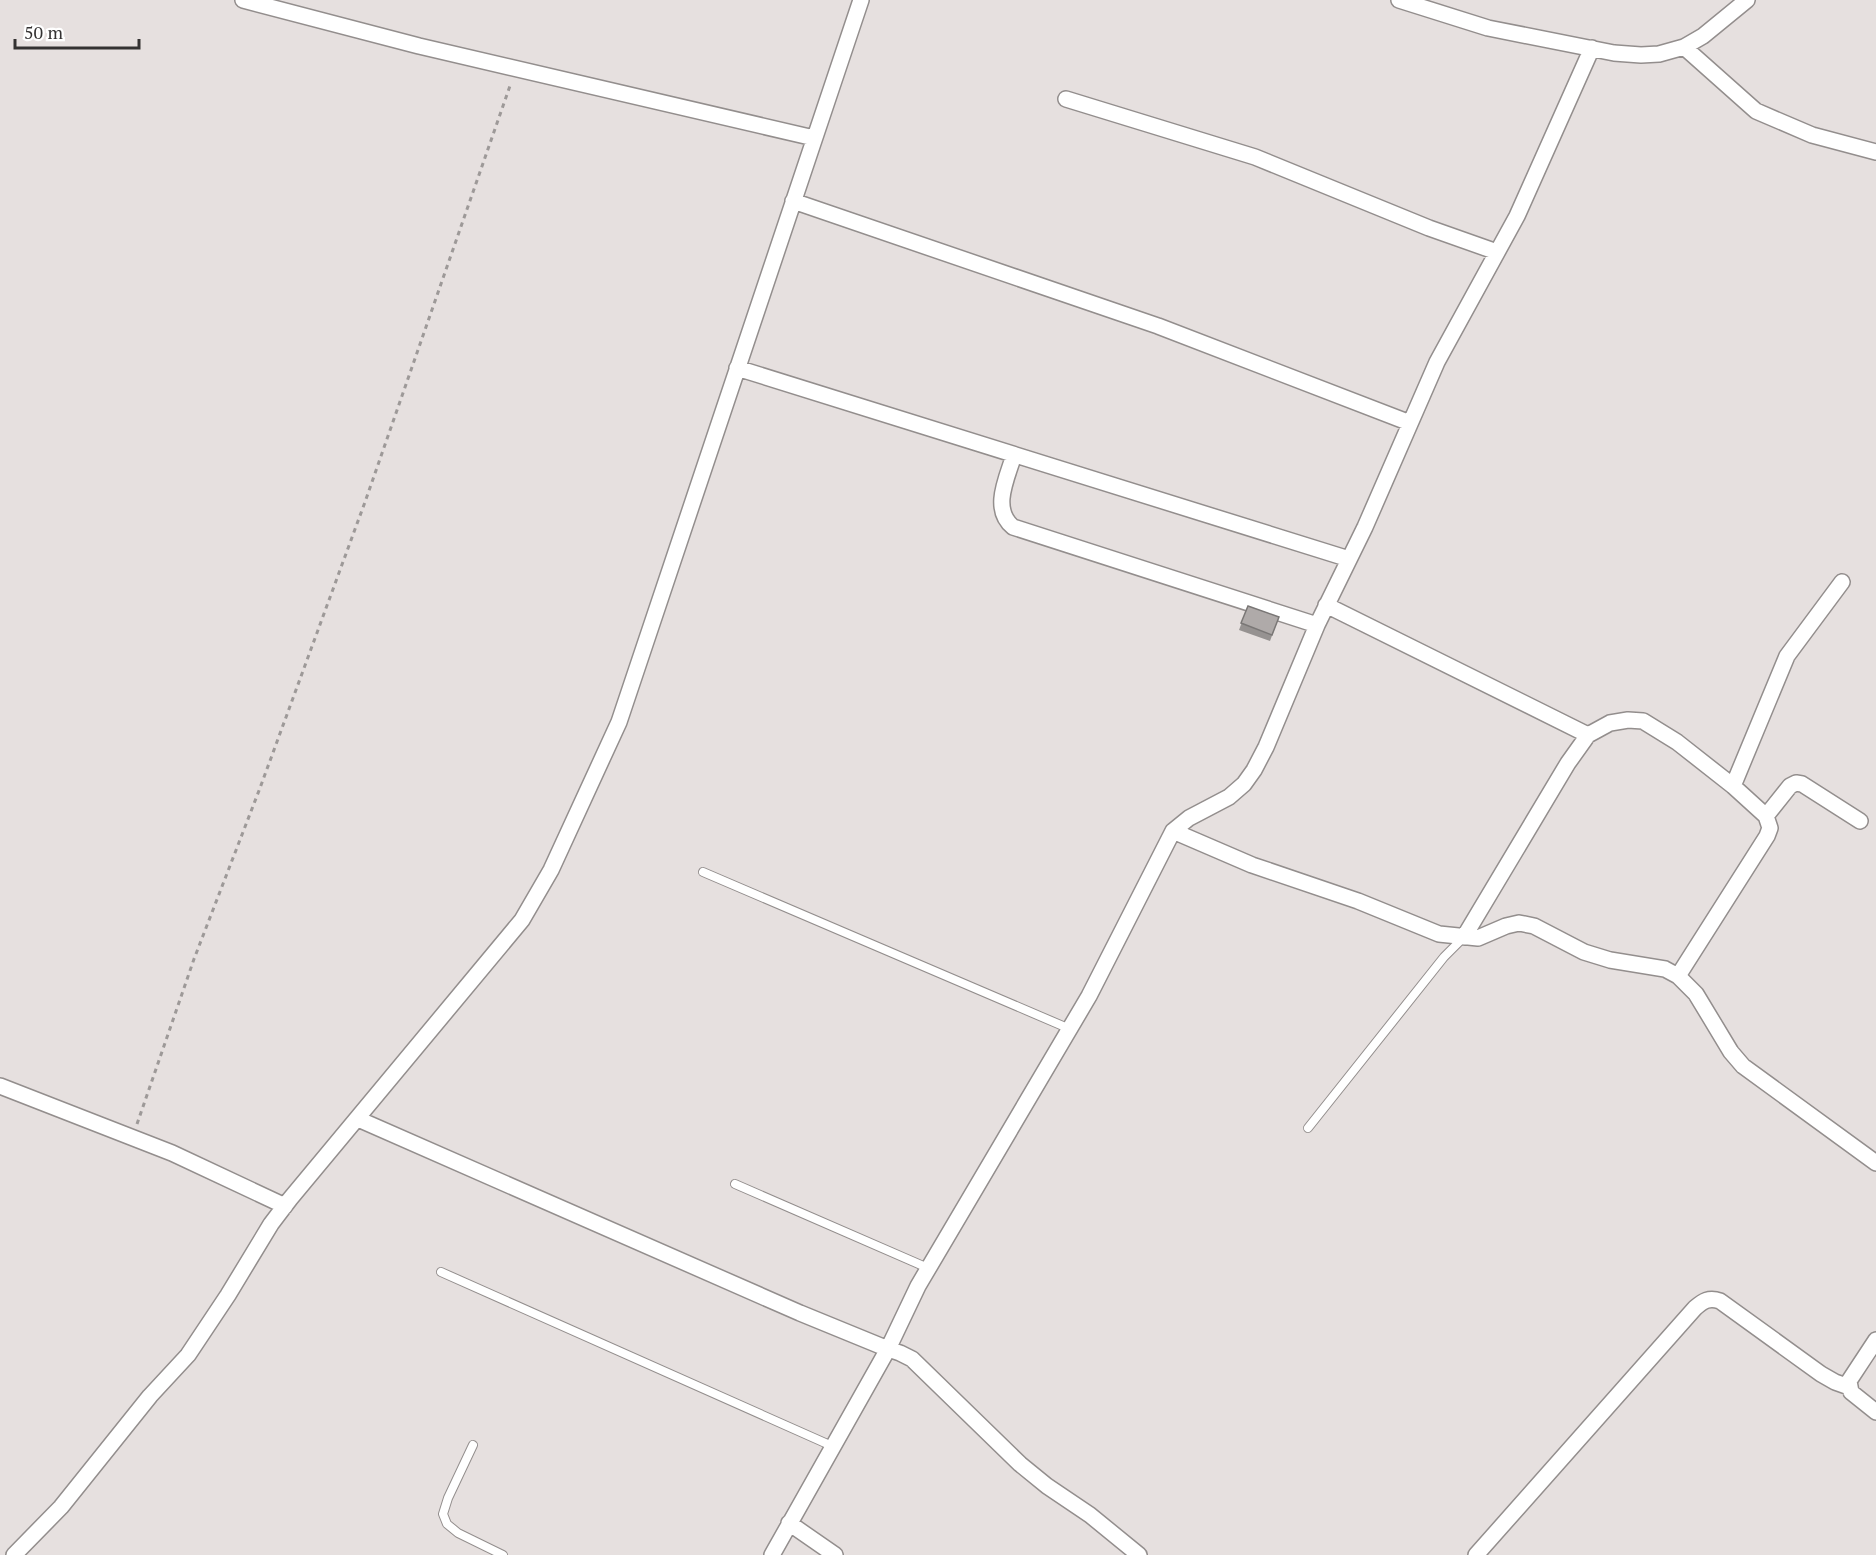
<svg xmlns="http://www.w3.org/2000/svg" width="1876" height="1555" viewBox="0 0 1876 1555" font-family="'PT Serif',serif">
<rect width="100%" height="100%" fill="#e6e0df"/>
<g fill="none" stroke-linecap="round" stroke-linejoin="round">
<defs>
<path id="lane" d="M703,872L1070,1029
M1308,1128L1444,957L1464,937
M735,1184L928,1268
M441,1272L832,1446
M473,1445L448,1498L443,1514L447,1524L458,1533L503,1555"/>
<path id="street" d="M243,0L419,46L814,138
M1399,0L1488,28L1614,53L1641,55L1659,54L1684,47L1703,36L1747,0
M1684,47L1756,111L1812,135L1876,152
M1066,99L1255,157L1429,228L1497,252
M793,201L1158,326L1410,423
M737,368L1349,559
M1014,455C1007,478 991,509 1013,527L1317,625
M1326,605L1588,735
M1733,786L1787,656L1842,582
M1766,816L1790,786L1796,783L1802,784L1860,821
M1173,831L1252,865L1358,901L1439,934L1478,938L1506,926L1519,923L1534,926L1584,952L1610,960L1665,969L1678,976L1696,994L1731,1052L1743,1066L1876,1163
M1464,937L1568,763L1588,735L1610,723L1628,720L1643,721L1677,742L1733,786L1766,816L1770,828L1767,836L1678,976
M0,1086L172,1153L285,1206
M358,1119L800,1313L888,1349L900,1353L912,1359L1020,1464L1047,1486L1090,1515L1139,1555
M1876,1340L1849,1381L1851,1392L1876,1412
M789,1523L835,1555
M14,1555L61,1507L150,1396L188,1355L228,1295L271,1224L290,1199L522,920L551,870L619,722L861,0
M772,1555L888,1349L918,1286L1089,996L1173,831L1189,818L1229,797L1244,784L1254,770L1266,747L1317,625L1365,527L1437,362L1517,216L1592,48
M1476,1555L1695,1308C1703,1301 1709,1297 1720,1301L1821,1374L1835,1382L1849,1387"/>
</defs>
<use href="#lane" stroke="#938e8d" stroke-width="10"/>
<use href="#street" stroke="#938e8d" stroke-width="18"/>
<path stroke="#9d9998" stroke-width="3" stroke-dasharray="4.5 4.5" stroke-linecap="butt" d="M137,1124L194,959L260,788L365,502L511,83"/>
<use href="#lane" stroke="#fff" stroke-width="8"/>
<use href="#street" stroke="#fff" stroke-width="15"/>
</g>
<path fill="#969291" d="M1248,606L1279,617L1270,641L1239,630Z"/>
<path fill="#afaaa9" stroke="#7a7776" stroke-width="1.5" d="M1248,606L1279,617L1272,635L1241,623Z"/>
<path d="M15 39v9h124v-9" fill="none" stroke="#343232" stroke-width="3"/>
<text x="24" y="39" font-size="18" fill="#343232" stroke="#ffffff" stroke-width="4.5" paint-order="stroke">50 m</text>
</svg>
